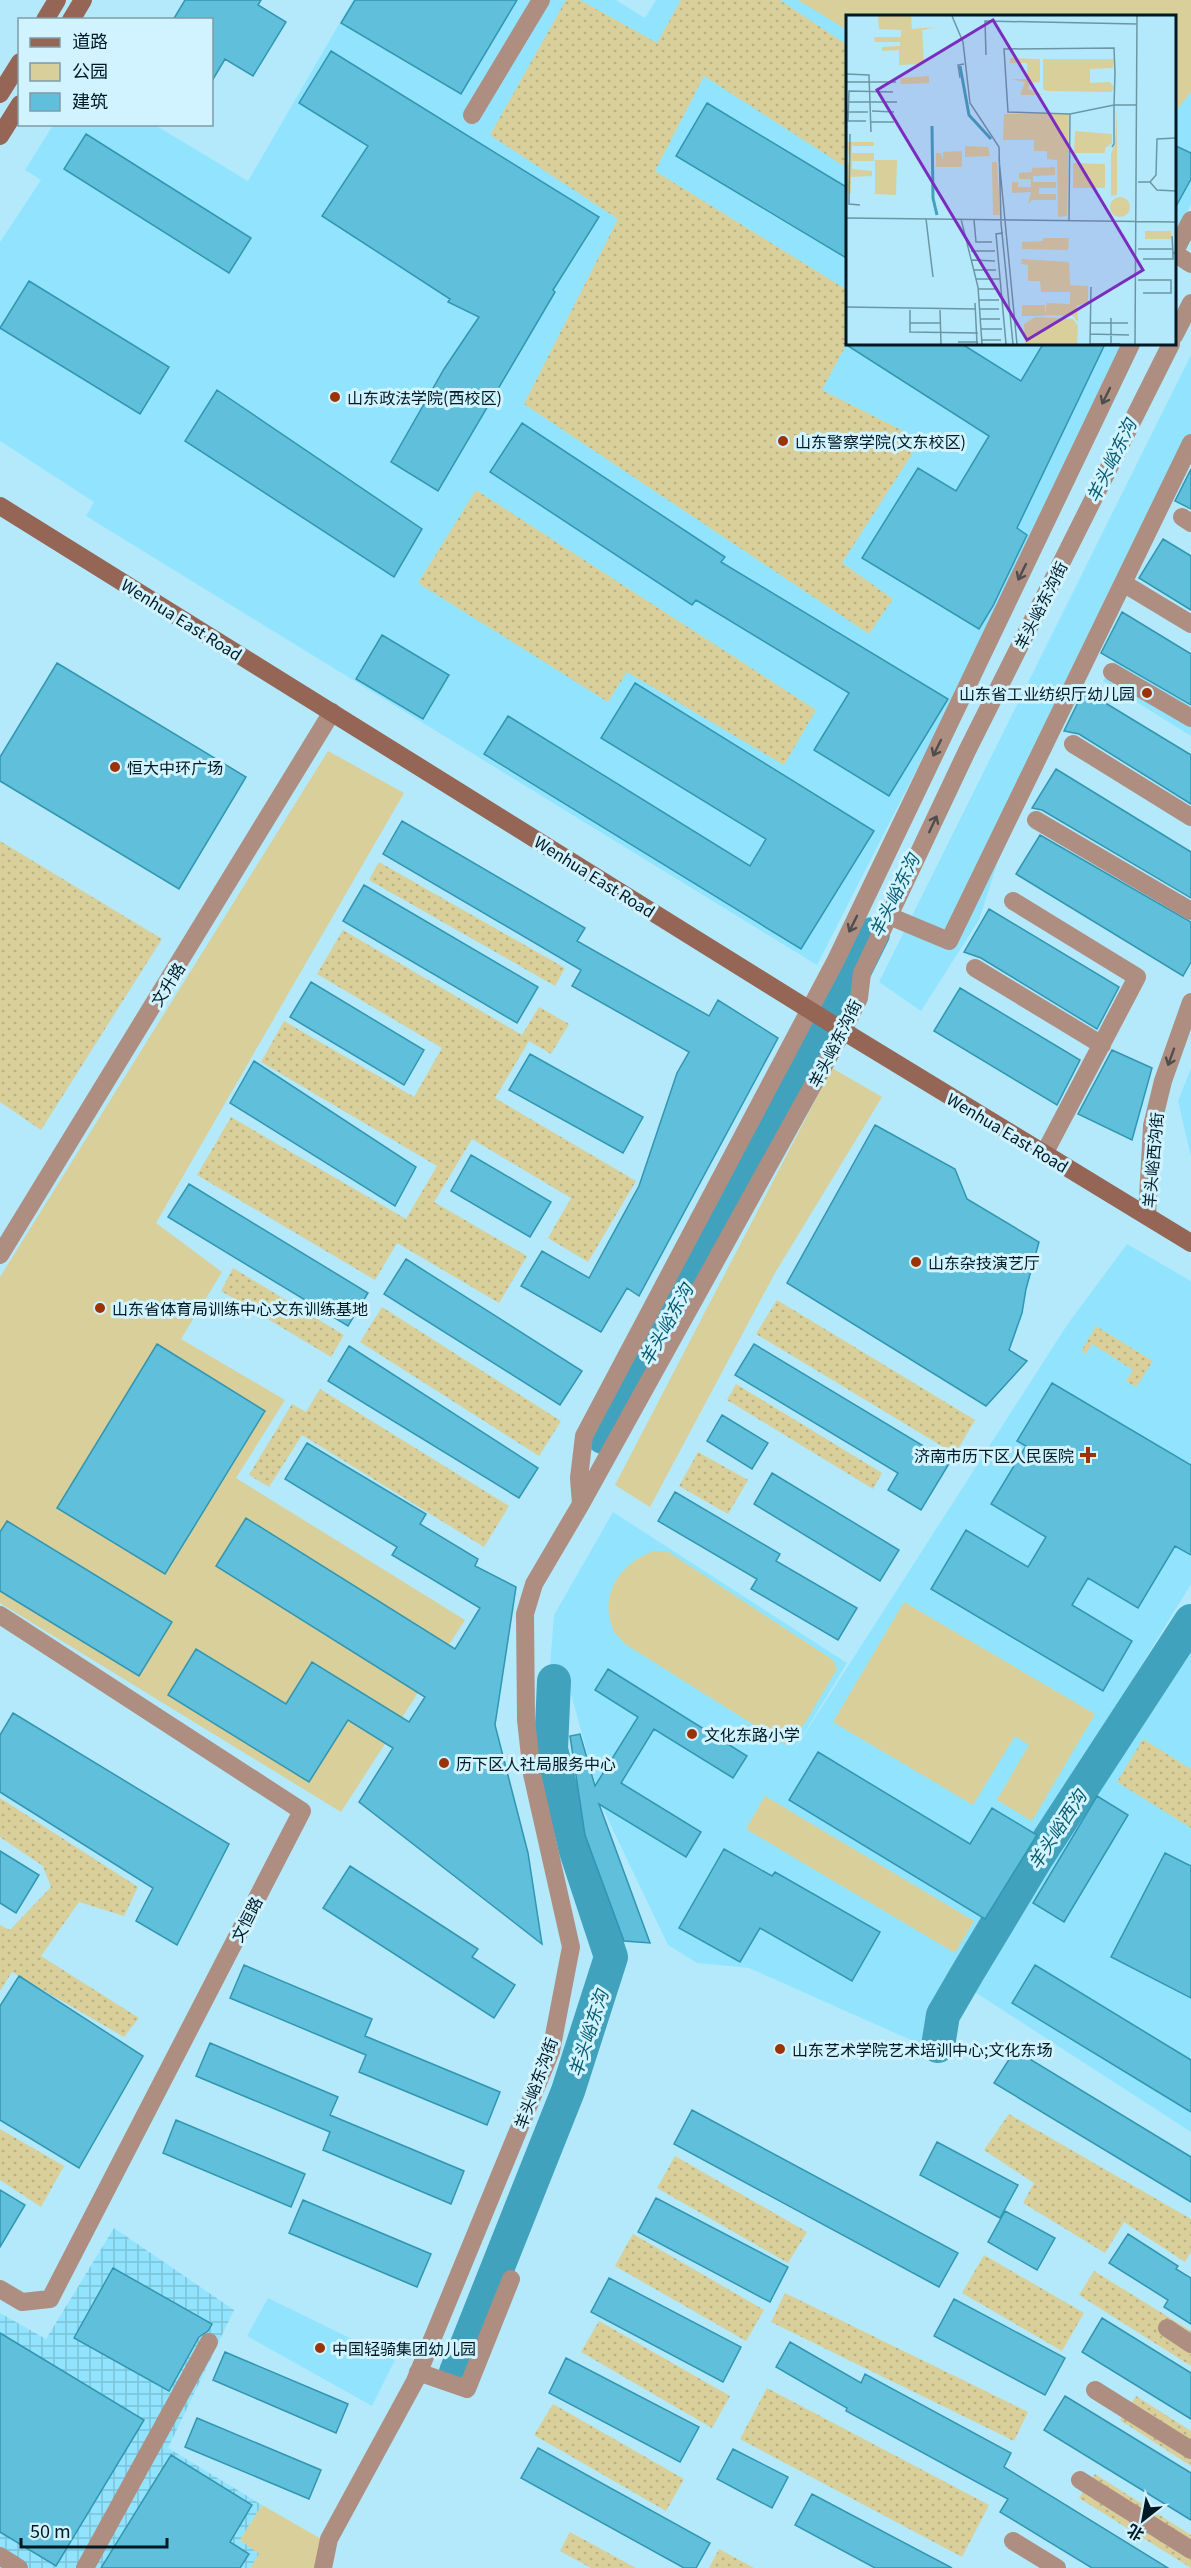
<svg xmlns="http://www.w3.org/2000/svg" width="1191" height="2568" viewBox="0 0 1191 2568" font-family="Georgia,'Noto Sans SC',serif">
<defs>
<pattern id="industrial-grid" width="8" height="8" patternUnits="userSpaceOnUse" patternTransform="scale(1.5)"><rect width="8" height="8" fill="#92e4fe"/><path d="M0 4h8M4 0v8" fill="none" stroke="#7cc3d9"/></pattern>
<pattern id="garden-dots" width="8" height="8" patternUnits="userSpaceOnUse" patternTransform="scale(1.5)"><rect width="8" height="8" fill="#d8cf9a"/><path d="M2 2h.1M6 6h.1" fill="none" stroke="#b8b184" stroke-width="1.8" stroke-linecap="round"/></pattern>
</defs>
<rect width="100%" height="100%" fill="#b4e9fb"/>
<path fill="#92e4fe" d="M353,0H616L645,18L656,0H1191V204L1175,239L1174,16H848V344H1126L1034,539L817,965L86,516L94,502L0,441V242L41,180L25,170L53,125H155L248,181Z
M1191,355V456L1112,618L998,861L979,920L921,1011L879,982Z
M1116,659L1191,706V736L1103,681Z
M1191,1068V1157L1178,1101Z
M1127,1244L1191,1281V1584L985,1921L922,2045L749,1968L697,1963L668,1945L602,1807L568,1683L549,1679L554,1615L613,1512L847,1663L791,1755L1067,1325Z
M1191,1640V2132L973,1991Z
M268,2298L395,2360L372,2406L247,2336Z"/>
<path fill="url(#industrial-grid)" d="M114,2228L234,2310L168,2448L262,2505L240,2540L260,2554L250,2568H0V2313L46,2339Z"/>
<path fill="#d8cf9a" d="M798,0H1191V92L1175,112L1174,16H848L847,30Z
M328,751L404,793L156,1223L222,1272L181,1339L285,1400L236,1478L465,1620L341,1812L0,1603V1277Z
M832,1068L882,1097L775,1273L650,1507L615,1485Z
M654,1551H667L833,1660L837,1669L805,1723L786,1745L625,1644C621,1639 615,1634 613,1629C598,1594 622,1562 654,1551Z
M904,1602L1095,1714L1032,1821L997,1800L1029,1745L1015,1736L973,1805L833,1722Z
M765,1796L974,1921L955,1953L746,1829Z
M262,2505L323,2540L317,2568H250L259,2554L240,2540Z"/>
<path fill="url(#garden-dots)" d="M566,0H580L657,43L681,0H780L847,45V168L704,76L655,171L847,290V343L822,390L921,440L842,563L893,599L869,634L524,404L618,219L490,135Z
M476,490L816,710L784,765L627,672L608,702L418,583Z
M0,841L162,939L41,1130L0,1102Z
M379,862L565,968L555,986L369,880Z
M343,930L522,1035L539,1007L569,1024L551,1054L529,1041L495,1098L636,1181L588,1262L548,1238L571,1198L472,1139L434,1202L527,1256L499,1303L397,1243L375,1280L197,1175L231,1117L406,1219L437,1166L261,1062L284,1021L414,1097L442,1048L317,974Z
M233,1268L344,1335L331,1357L221,1291Z
M777,1300L975,1420L955,1454L756,1334Z
M382,1307L561,1421L539,1456L360,1342Z
M1096,1326L1153,1361L1136,1387L1126,1381L1133,1370L1092,1344L1086,1354L1081,1351Z
M736,1384L882,1473L873,1489L727,1400Z
M320,1389L509,1506L484,1547L302,1435L269,1487L249,1475L292,1404L306,1412Z
M698,1452L748,1480L728,1514L679,1486Z
M1143,1739L1191,1769V1828L1117,1782Z
M0,1798L138,1887L124,1916L79,1902L41,1956L139,2018L124,2037L12,1972L0,1991V1925L10,1930L51,1887L43,1866L0,1837Z
M1009,2114L1191,2219V2252L1185,2262L1124,2222L1105,2253L1023,2203L1034,2183L984,2150Z
M0,2129L64,2166L41,2207L0,2180Z
M675,2156L807,2232L788,2263L657,2188Z
M633,2234L764,2310L746,2341L615,2266Z
M984,2255L1084,2313L1062,2351L962,2293Z
M1094,2271L1191,2331V2366L1079,2295Z
M785,2293L1028,2412L1014,2441L771,2322Z
M599,2321L730,2396L712,2428L581,2352Z
M767,2388L989,2505L962,2557L740,2439Z
M1136,2396L1191,2431V2466L1120,2420Z
M553,2404L684,2479L666,2511L534,2435Z
M1095,2474L1191,2535V2568L1079,2498Z
M570,2532L636,2568H591L560,2551Z
M719,2549L754,2568H709Z"/>
<g fill="none" stroke-linecap="round" stroke-linejoin="round">
<path stroke="#40a2bd" stroke-width="34" d="M603,1437L839,1002L873,934
M938,2046L943,2015L968,1972L1036,1859L1191,1621
M456,2372L568,2091L611,1957L576,1851L551,1749L554,1681"/>
</g>
<path fill="#60bfdb" stroke="#3096b1" stroke-width="1.5" d="M185,0H261L258,5L286,22L253,76L225,59L212,81V20H173Z
M355,0H517L461,94L341,23Z
M331,51L599,217L553,290L555,292L438,491L391,462L444,369L479,317L448,302L450,299L322,216L368,146L299,103Z
M707,103L848,188V259L676,156Z
M86,134L251,238L229,273L64,169Z
M1174,145L1191,153V179L1174,210Z
M29,281L169,367L140,414L0,328Z
M845,344H962L1021,381L1043,344H1105L1017,528L1027,535L993,606L979,629L862,558L918,468L956,491L989,436Z
M217,390L422,529L394,577L185,441Z
M522,423L725,557L721,562L948,699L889,796L814,750L849,693L696,600L692,605L490,472Z
M1191,469V509L1175,501Z
M1163,539L1191,556V610L1139,578Z
M1122,612L1191,654V705L1101,653Z
M382,635L449,675L423,719L356,679Z
M57,663L246,777L179,889L0,781V757Z
M635,683L874,831L801,949L484,754L508,716L750,866L766,839L601,738Z
M1084,690L1191,755V804L1079,734L1064,731Z
M1056,769L1191,852V898L1042,810L1032,808Z
M402,821L585,928L577,941L709,1016L718,1000L778,1038L639,1296L627,1288L601,1332L521,1286L542,1251L589,1278L639,1186L677,1073L689,1052L572,986L581,970L383,854Z
M1040,835L1191,922V962L1183,976L1016,874Z
M364,885L538,987L517,1023L343,921Z
M989,909L1119,987L1097,1029L981,958L964,952Z
M311,982L424,1050L404,1085L290,1017Z
M960,988L1080,1060L1057,1105L934,1031Z
M1112,1050L1152,1068L1132,1140L1078,1114Z
M530,1054L643,1117L623,1153L509,1090Z
M254,1061L416,1167L395,1206L230,1103Z
M875,1125L955,1169L967,1199L1039,1242L1026,1289L1022,1313L1009,1350L1027,1361L986,1406L787,1283Z
M471,1155L551,1202L530,1237L451,1191Z
M189,1184L368,1293L348,1326L168,1217Z
M406,1259L582,1371L560,1405L384,1294Z
M157,1344L265,1411L165,1574L57,1508Z
M754,1344L950,1462L921,1510L888,1490L898,1473L735,1375Z
M349,1346L538,1468L519,1498L328,1381Z
M1052,1383L1191,1465V1555L1175,1546L1138,1608L1088,1578L1072,1605L1132,1641L1103,1691L931,1589L966,1530L1028,1567L1046,1537L991,1504L1026,1446L1017,1441Z
M722,1415L768,1443L752,1469L707,1441Z
M307,1443L426,1514L420,1524L478,1559L475,1566L516,1587L495,1725L528,1853L542,1944L359,1802L393,1748L348,1720L309,1782L168,1695L196,1649L286,1704L312,1662L409,1722L425,1697L216,1566L246,1518L455,1649L480,1608L392,1555L397,1547L285,1479Z
M772,1473L899,1550L880,1581L754,1504Z
M675,1492L780,1554L776,1561L857,1608L838,1640L751,1589L757,1579L658,1521Z
M7,1521L172,1622L139,1676L0,1591V1532Z
M608,1669L747,1756L733,1778L654,1729L621,1783L701,1832L686,1857L599,1804L650,1943L624,1941L585,1835L570,1736L580,1734L595,1786L638,1717L595,1690Z
M13,1713L229,1844L177,1945L136,1921L153,1888L0,1792V1735Z
M818,1752L970,1844L992,1808L1037,1835L985,1919L789,1800Z
M1097,1796L1128,1815L1064,1922L1033,1903Z
M724,1849L772,1876L775,1872L880,1932L852,1981L760,1928L740,1962L679,1928Z
M0,1851L39,1875L16,1913L0,1903Z
M1165,1853L1191,1866V1998L1111,1957Z
M350,1866L478,1949L472,1957L515,1985L494,2018L323,1908Z
M244,1965L372,2019L365,2036L500,2092L487,2125L359,2072L366,2055L230,1998Z
M1035,1965L1191,2060V2112L1012,2003Z
M19,1976L143,2056L79,2168L0,2120V2006Z
M210,2043L338,2097L330,2115L464,2171L451,2204L323,2150L330,2132L196,2076Z
M1015,2050L1191,2157V2202L994,2083Z
M692,2110L958,2253L939,2287L674,2144Z
M176,2120L305,2174L291,2207L163,2153Z
M937,2142L1018,2185L1000,2218L920,2175Z
M0,2190L25,2205L0,2247Z
M656,2198L788,2267L770,2302L638,2232Z
M303,2200L431,2254L417,2287L289,2233Z
M1005,2211L1055,2238L1037,2270L988,2242Z
M1128,2234L1178,2266L1176,2269L1191,2278V2324L1164,2307L1168,2300L1109,2263Z
M113,2268L212,2324L208,2331L199,2337L169,2391L74,2338Z
M609,2278L741,2347L723,2382L591,2312Z
M954,2299L1065,2358L1045,2395L934,2336Z
M1102,2318L1191,2373V2419L1082,2352Z
M0,2333L144,2420L56,2566L0,2532Z
M790,2342L861,2383L865,2374L1011,2453L1004,2467L1168,2568H1092L1000,2512L1008,2499L846,2411L847,2408L776,2367Z
M225,2352L348,2404L336,2433L213,2380Z
M566,2358L699,2427L680,2462L549,2393Z
M1065,2396L1191,2473V2520L1044,2430Z
M197,2418L321,2470L309,2499L185,2447Z
M538,2448L710,2543L696,2568H684L521,2478Z
M733,2449L788,2477L772,2508L717,2479Z
M171,2455L252,2505L230,2542L249,2554L240,2568H101Z
M812,2494L952,2568H875L795,2525Z"/>
<g fill="none" stroke-linecap="round" stroke-linejoin="round">
<path stroke="#af8e82" stroke-width="18" d="M472,115L541,0
M1191,220L1174,253L1191,264
M1174,336L1191,303
M1182,517L1191,523
M1123,583L1191,624
M1112,672L1191,718
M1073,744L1191,817
M1036,820L1191,911
M1013,901L1137,977L1044,1154
M889,916L949,941L1191,443
M975,968L1102,1045
M1147,1216L1152,1126L1163,1081L1191,1002
M0,1255L332,712
M581,1504L579,1478L584,1436L836,960L1131,344
M0,1615L302,1811L50,2299L22,2302L0,2289
M1167,2328L1191,2344
M418,2372L467,2389L511,2279
M1095,2390L1191,2450
M1080,2480L1191,2550
M1013,2541L1057,2568
M0,2556L19,2568
M85,2568L209,2342
M323,2568L329,2539L415,2381L551,2051L571,1947L532,1774L526,1720L525,1614L534,1584L581,1504L843,1031L859,998L862,973L967,751L1171,344"/>
<path stroke="#956656" stroke-width="18" d="M45,20L57,0
M71,20L83,0
M0,94L20,62
M0,136L20,104
M0,506L853,1037L1191,1243"/>
</g>
<defs><path id="oneway-shaft" d="M-6 0H5M1.5-3L5.5 0L1.5 3" fill="none" stroke-width="1.6" stroke-linecap="round" stroke-linejoin="round" transform="scale(1.5)"/></defs>
<g stroke="#4f4e4d">
<use href="#oneway-shaft" transform="translate(1106 396) rotate(116)"/>
<use href="#oneway-shaft" transform="translate(1022 572) rotate(116)"/>
<use href="#oneway-shaft" transform="translate(937 748) rotate(116)"/>
<use href="#oneway-shaft" transform="translate(933 824) rotate(-65)"/>
<use href="#oneway-shaft" transform="translate(853 924) rotate(116)"/>
<use href="#oneway-shaft" transform="translate(1171 1057) rotate(110)"/>
</g>
<g fill="#9a3406" stroke="#d0f3ff" stroke-width="2">
<circle cx="335" cy="397" r="6"/>
<circle cx="783" cy="441" r="6"/>
<circle cx="1147" cy="693" r="6"/>
<circle cx="115" cy="767" r="6"/>
<circle cx="916" cy="1262" r="6"/>
<circle cx="100" cy="1308" r="6"/>
<path d="M1085 1446h6v6h6v6h-6v6h-6v-6h-6v-6h6z"/>
<circle cx="692" cy="1734" r="6"/>
<circle cx="444" cy="1763" r="6"/>
<circle cx="780" cy="2049" r="6"/>
<circle cx="320" cy="2348" r="6"/>
</g>
<g text-anchor="middle" dominant-baseline="central" stroke-width="6" stroke-linejoin="round" paint-order="stroke">
<g font-size="16" fill="#001922" stroke="#d0f3ff" text-anchor="start">
<text x="347" y="397">山东政法学院(西校区)</text>
<text x="795" y="441">山东警察学院(文东校区)</text>
<text x="1135" y="693" text-anchor="end">山东省工业纺织厅幼儿园</text>
<text x="127" y="767">恒大中环广场</text>
<text x="928" y="1262">山东杂技演艺厅</text>
<text x="112" y="1308">山东省体育局训练中心文东训练基地</text>
<text x="1074" y="1455" text-anchor="end">济南市历下区人民医院</text>
<text x="704" y="1734">文化东路小学</text>
<text x="456" y="1763">历下区人社局服务中心</text>
<text x="792" y="2049">山东艺术学院艺术培训中心;文化东场</text>
<text x="332" y="2348">中国轻骑集团幼儿园</text>
</g>
<g font-size="16" fill="#001922" stroke="#d0f3ff">
<text transform="translate(1040 605) rotate(-63)">羊头峪东沟街</text>
<text transform="translate(182 619) rotate(32)">Wenhua East Road</text>
<text transform="translate(595 876) rotate(32)">Wenhua East Road</text>
<text transform="translate(167 984) rotate(-58)">文升路</text>
<text transform="translate(834 1043) rotate(-63)">羊头峪东沟街</text>
<text transform="translate(1008 1132) rotate(31)">Wenhua East Road</text>
<text transform="translate(1152 1160) rotate(-85)">羊头峪西沟街</text>
<text transform="translate(246 1919) rotate(-63)">文恒路</text>
<text transform="translate(535 2083) rotate(-70)">羊头峪东沟街</text>
</g>
<g font-size="18" font-style="italic" fill="#075b6e" stroke="#d0f3ff">
<text transform="translate(1110 460) rotate(-64)">羊头峪东沟</text>
<text transform="translate(893 895) rotate(-64)">羊头峪东沟</text>
<text transform="translate(665 1324) rotate(-61)">羊头峪东沟</text>
<text transform="translate(1056 1829) rotate(-57)">羊头峪西沟</text>
<text transform="translate(587 2033) rotate(-72)">羊头峪东沟</text>
</g>
</g>
<g transform="translate(846 15)">
<rect width="330" height="330" fill="#b4e9fb"/>
<path d="M158,99H223L221,201L212,202L211,145L201,144V136H188V125H157ZM119,131L142,132L144,141L119,142ZM116,136V152H90V138H95L97,146V137ZM29,145H51L50,180L29,179ZM146,147H151L154,200H147ZM264 192a10 10 0 1 1 20 0a10 10 0 1 1-20 0ZM299,216H325V224H299ZM176,290H199V301H176ZM189,302L227,304L232,311L231,329H175L179,328L178,309Z" fill="#d8cf9a"/>
<path d="M32,1H65L66,14L91,12L76,15L78,49L53,50V35L36,36V32L54,31V27H29L28,22H55V15L33,14ZM164,43L194,44V67L184,68L182,74L197,80H174L179,67L166,64H181V48H164ZM197,44H268L267,53L244,54V68L264,67L268,73L265,77L201,76L197,74ZM83,61V68L55,69L54,63ZM271,93V180L265,181V138L269,130ZM229,116L266,119V128L259,133V138H228ZM0,127H28V131H6V138H28V146H6V154L26,156V161L5,162V178H0V149L4,148ZM227,148L259,149V173H227ZM209,152V160L187,161V167H210V173H193V179H210V185H186L182,189L185,177L166,178V167H172V172H185V164H173V158L186,157V153ZM197,223H223L222,235L176,234V227L197,226ZM176,244L223,247L224,270L242,271V289L231,290L232,307L227,301L199,300L201,288L224,289V277H195L194,266H182V250L175,249Z" fill="#d8cf9a"/>
<path fill="none" stroke="#40a2bd" stroke-width="3" d="M114,51L123,100L145,124M86,111L87,183L91,200"/>
<path fill="none" stroke="#6c96a4" stroke-width="1.5" d="M106,1L117,27L124,88L153,132L155,208L167,329M140,40L139,6L291,9M0,59L23,60L25,117M114,63L112,50L118,49M0,67H50M3,87H51M26,96L48,97M1,97H22M20,106H2L3,76L47,77M25,107H48M4,119L3,189L14,190M266,132L268,129V90L269,58L268,33L158,34L162,97L224,99L268,90H291M153,144L171,329M292,167H304L310,160L311,124L330,123M304,167L311,175L330,176M0,203L330,207M80,204L87,262M115,204L132,272L136,329M128,205L130,227H146M223,205L224,99M157,218L150,219L160,329M326,221L327,238H330M292,234H327M125,236H149M297,244H327V238M126,245L149,246M128,255H150M130,264H154M292,265H325V278H297M245,272L244,329H274M132,274H152M133,285H153M129,288L131,329M0,292L130,294M134,294H153M64,295V317L132,318M94,295L95,329M265,303V329M134,304H154M64,308H94M245,308H282M135,314H156M244,319L283,320M136,325H155M112,327H132M289,329L291,1"/>
<path fill="#7b2cbf" fill-opacity="0.15" stroke="#7b2cbf" stroke-width="3" d="M147,5L297,255L181,325L31,75Z"/>
<rect width="330" height="330" fill="none" stroke="#001922" stroke-width="3"/>
</g>
<rect x="18" y="18" width="195" height="108" fill="#d0f3ff" stroke="#7d9ca7" stroke-width="1.5"/>
<rect x="30" y="38" width="30" height="9" fill="#956656" stroke="#7d9ca7" stroke-width="1.5"/>
<text x="72" y="48" font-size="18" fill="#001922">道路</text>
<rect x="30" y="63" width="30" height="18" fill="#d8cf9a" stroke="#7d9ca7" stroke-width="1.5"/>
<text x="72" y="78" font-size="18" fill="#001922">公园</text>
<rect x="30" y="93" width="30" height="18" fill="#60bfdb" stroke="#7d9ca7" stroke-width="1.5"/>
<text x="72" y="108" font-size="18" fill="#001922">建筑</text>
<g transform="translate(1143 2520) rotate(211)" stroke="#d0f3ff" stroke-width="4.5" paint-order="stroke">
<path d="M0-4.5L10 22L0 15L-10 22Z" fill="#001922"/>
<text y="-9" font-size="16" font-weight="bold" text-anchor="middle" fill="#001922">北</text>
</g>
<path d="M21 2538v9h146v-9" fill="none" stroke="#001922" stroke-width="3"/>
<text x="30" y="2538" font-size="18" fill="#001922" stroke="#d0f3ff" stroke-width="4.5" paint-order="stroke">50 m</text>
</svg>
